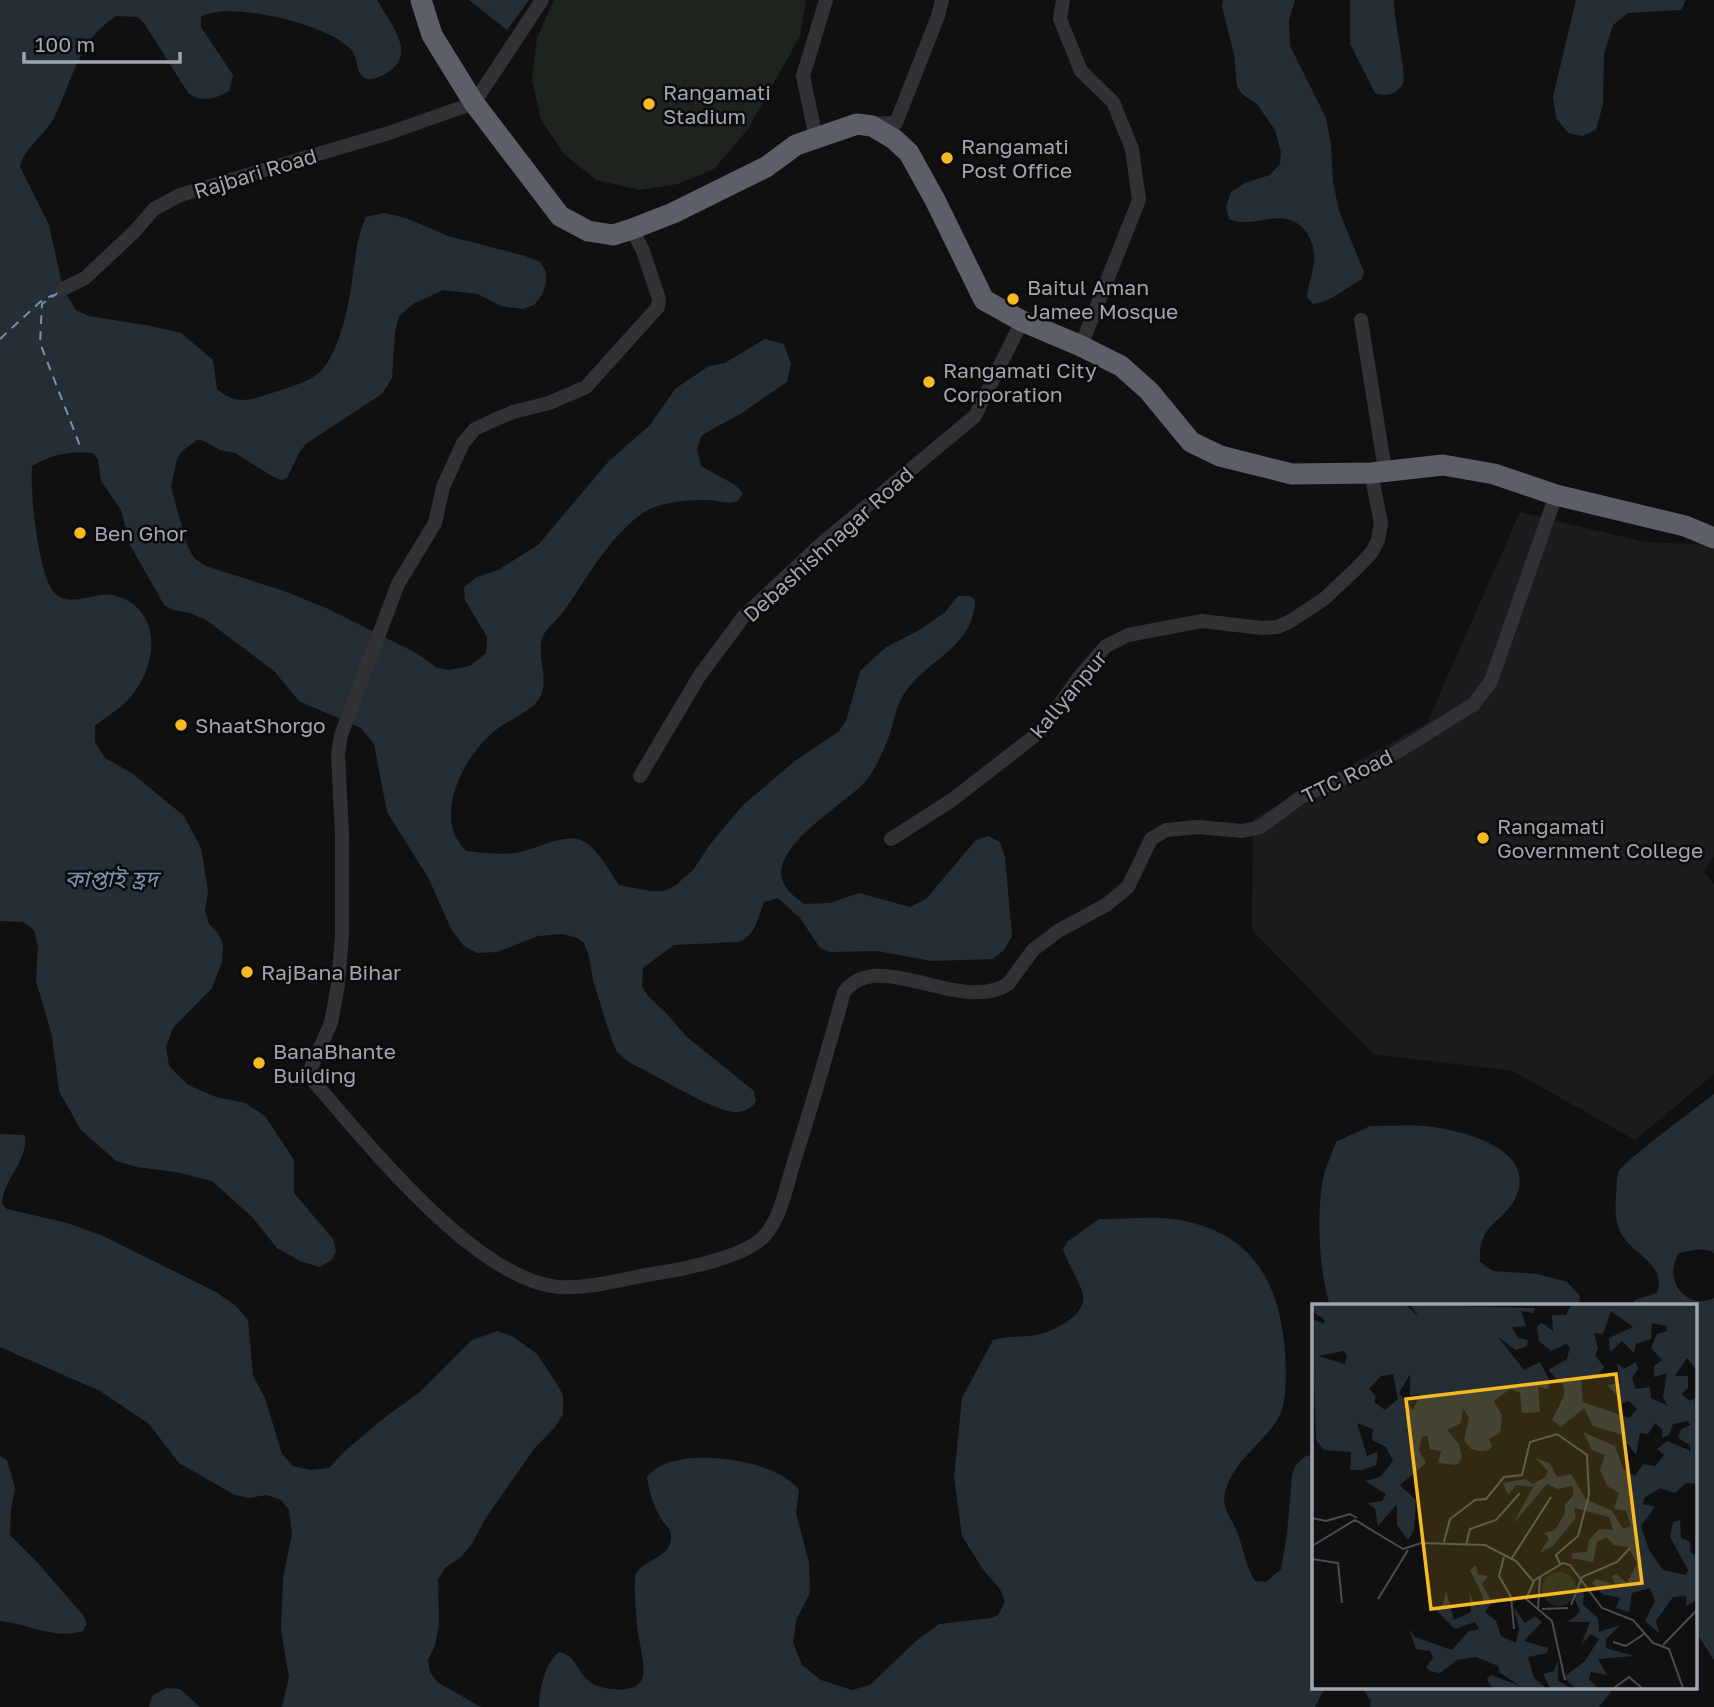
<svg xmlns="http://www.w3.org/2000/svg" width="1714" height="1707" viewBox="0 0 1714 1707" font-family="'Golos Text','Noto Sans Bengali',sans-serif">
<rect width="100%" height="100%" fill="#101011"/>
<path fill="#1c1c1e" d="M1520,512L1644,542L1714,545V856L1704,872L1714,884V1074L1635,1140L1513,1071L1373,1054L1252,930L1253,819L1427,723Z"/>
<path fill="#1c241d" d="M554,0H806L800,36L748,129L714,169L678,184L640,190L596,180L564,154L541,120L532,80L537,38Z"/>
<path fill="#262e35" d="M0,0H377L379,3C393,28 419,57 383,75C377,78 368,82 363,77C356,72 358,59 353,52C332,24 227,0 201,17V27L233,75L229,91C215,99 202,103 188,93L146,26L138,17L116,16C109,21 101,27 95,34C75,58 68,90 54,118C44,136 23,149 20,167L49,225L63,289L76,310L89,316L151,326L181,333L213,360L217,389C237,406 249,400 272,393C289,387 308,383 321,371C340,351 350,301 353,274C356,254 357,236 366,217L384,213L406,218L448,236L525,256L540,262L546,272V283L542,295L534,305L523,309L501,306L478,294L443,290L413,304L399,316L395,332L392,378L382,394L307,443L300,451L287,478L281,480L272,476L235,453L220,450L202,440H197L182,451L177,459L171,487L187,545L194,558L206,566L284,591L326,608L418,654L437,668L449,670L470,666L486,653L487,637L465,600L464,587L477,577L498,570L538,545L609,461L650,425L676,388L709,366L725,363L765,339L784,344L791,364L787,382L742,413L702,435L697,449L701,466L735,485L743,493L738,501C727,505 718,500 707,500C686,500 657,502 640,515C607,540 587,578 564,611C558,619 547,627 543,636C535,656 551,681 539,699C531,712 504,722 492,733C467,755 442,800 454,833C456,839 462,846 466,851C483,853 498,855 515,853C538,850 569,828 589,845C601,855 610,872 619,885L651,891H664L676,885L693,870L711,843L743,805L795,761L838,732L846,721L860,671L885,648L921,629L945,612L958,596H970L975,600C974,646 930,658 906,691C897,703 895,716 891,730C887,744 874,773 864,783C845,804 769,847 783,882C787,892 796,898 805,904L830,903L859,893L910,907L926,899L976,840L988,836L1000,842L1005,857L1012,936L1004,950L993,959L932,961L877,951L830,952L820,948L800,918L778,898L764,902C758,918 755,937 738,942L674,945L643,968L642,986L648,996L666,1013L687,1037L754,1091L756,1102C751,1108 744,1112 736,1112C716,1113 653,1073 630,1063L617,1052L611,1038L593,980L589,956L584,943L578,938L562,934L538,936L497,952L477,953L464,946L451,929L429,879L387,812L374,744L361,728L299,701L274,671L206,620L190,613L174,610L164,605L130,545L121,510L101,481L98,459L93,453C73,450 49,455 32,466C30,491 38,572 53,591C68,610 95,591 113,595C162,607 159,663 132,695C123,707 107,716 95,726V742L105,758L133,774L184,816L201,848L208,891L205,911L209,924L218,933L223,944L222,962L212,988L173,1028L166,1047L169,1066L188,1085L216,1097L245,1103L265,1116L294,1160V1193L333,1239L336,1251L332,1260L320,1267L300,1261L277,1248L252,1217L212,1181L176,1172L137,1167L116,1161L81,1130L59,1091L52,1036L36,981L38,947L34,930L23,922L0,921Z
M469,0H529L507,30Z
M1223,0H1295L1289,20L1290,46L1326,118L1331,145L1333,182L1339,211L1364,272L1361,280C1345,288 1331,302 1313,304L1307,297C1308,282 1316,267 1314,253C1313,244 1309,234 1303,228C1280,206 1254,230 1229,219L1226,207L1231,192L1245,183L1270,175L1280,164L1281,152L1275,130L1257,104L1242,94L1237,86L1234,54L1222,7Z
M1350,0H1394C1393,17 1407,75 1403,83C1397,95 1386,97 1375,93L1350,44Z
M1576,0H1686L1681,10L1628,13L1613,25L1604,54L1603,104L1596,130L1582,136L1568,133L1556,118L1553,97Z
M1714,1094V1254L1712,1251L1699,1249L1679,1253C1662,1279 1686,1311 1714,1298V1660L1695,1631V1306H1630L1635,1300L1657,1293C1667,1263 1633,1256 1621,1233C1615,1222 1615,1207 1616,1195C1617,1189 1616,1179 1618,1173C1621,1163 1700,1105 1714,1094Z
M1370,1126C1388,1126 1406,1125 1424,1126C1460,1129 1540,1149 1515,1199C1501,1225 1478,1223 1480,1262L1493,1271L1538,1274L1567,1282L1580,1296L1579,1306H1330C1319,1271 1317,1221 1322,1184C1324,1170 1331,1156 1336,1142Z
M0,1134L25,1135C28,1162 3,1179 2,1204L7,1209L67,1223L101,1235L216,1292L236,1306L248,1320L253,1376L265,1398L282,1454L293,1466L310,1470L329,1468L344,1452L384,1418L420,1392L472,1340L497,1331L512,1336L537,1354L555,1381L563,1395V1414L555,1427L534,1449L485,1519L472,1544L461,1557L445,1568L438,1579L439,1625L435,1645L428,1660L430,1672L437,1682L481,1707H282L289,1677L281,1630L283,1578L292,1534L289,1510L281,1500L267,1495L248,1498L233,1494L179,1463L149,1424L100,1391L0,1347Z
M1099,1219C1123,1219 1149,1216 1173,1219C1244,1229 1276,1272 1284,1341C1286,1360 1288,1397 1280,1415C1266,1442 1232,1461 1225,1493C1221,1509 1232,1518 1237,1532C1244,1549 1245,1565 1255,1581L1266,1582L1281,1569L1287,1534L1292,1475L1295,1466L1304,1457L1313,1454V1688H1325L1315,1707H539C540,1688 544,1665 559,1652C584,1657 573,1686 613,1689C619,1690 629,1689 635,1687C636,1686 642,1681 642,1679C647,1668 638,1639 637,1626C636,1611 634,1593 635,1578C636,1561 673,1559 671,1536C671,1529 667,1527 663,1522C654,1507 649,1493 647,1477C672,1443 776,1458 799,1490L796,1513L809,1563L810,1593L796,1620L793,1643L802,1665L821,1680L852,1690L870,1685L916,1641L939,1624L991,1618L998,1615L1005,1602L1000,1589L984,1571L962,1536L954,1477L962,1398L993,1340C1007,1335 1022,1338 1036,1335C1053,1332 1087,1315 1083,1295C1079,1279 1068,1265 1063,1249L1067,1242Z
M0,1456L7,1460L15,1488L11,1509L10,1535L37,1562L83,1615L87,1624L83,1631C55,1640 28,1624 0,1621Z
M166,1688L180,1689L200,1707H149L152,1696Z
M1362,1688H1614L1599,1707H1370L1371,1701Z"/>
<g fill="none" stroke-linecap="round" stroke-linejoin="round">
<path stroke="#7692b0" stroke-width="2" stroke-dasharray="9 7" stroke-linecap="butt" d="M59,292L42,304L40,343L82,451
M0,339L40,302L53,295"/>
<path stroke="#313136" stroke-width="14" d="M1063,0L1060,19L1081,71L1113,102L1132,149L1139,200L1081,346
M869,124L896,123L938,16L942,0
M816,138L803,76L826,0
M632,229L643,251L659,299L658,307L586,387L549,403L513,412L494,420L475,429L463,443L443,487L435,523L398,584L341,735L338,754L342,834V935L338,985L331,1023L311,1068L315,1083C368,1144 476,1280 559,1287C592,1289 625,1278 658,1273C686,1269 749,1256 766,1234C781,1216 786,1188 793,1165C811,1108 828,1050 844,992C878,946 960,1015 1008,984L1033,950L1058,931L1106,905L1128,887L1151,839L1166,830L1198,827L1242,831L1260,827L1304,795L1380,762L1423,736L1474,704L1491,681L1556,495
M63,289L85,278L135,231L154,209L180,195L389,133L474,103L542,0
M1361,320L1385,470
M640,776L700,675L744,616L820,545L975,416L1022,321
M891,839L952,800L1041,731L1079,677L1106,646L1128,635L1202,621L1262,628L1277,627L1289,622L1324,599L1357,568L1372,552L1378,540L1381,523L1371,473"/>
<path stroke="#5d5f68" stroke-width="21" d="M421,0L432,35L474,103L560,216L588,231L613,235L632,229L673,213L766,167L796,145L857,124L872,126L894,139L909,153L935,200L984,300L1022,321L1081,346L1121,366L1149,391L1191,442L1220,456L1292,474L1371,473L1443,465L1494,474L1556,495L1685,526L1714,538"/>
</g>
<g fill="#f6ba23" stroke="#0b0b0c" stroke-width="2.5">
<circle cx="649" cy="104" r="7"/>
<circle cx="947" cy="158" r="7"/>
<circle cx="1013" cy="299" r="7"/>
<circle cx="929" cy="382" r="7"/>
<circle cx="80" cy="533" r="7"/>
<circle cx="181" cy="725" r="7"/>
<circle cx="1483" cy="838" r="7"/>
<circle cx="247" cy="972" r="7"/>
<circle cx="259" cy="1063" r="7"/>
</g>
<g text-anchor="middle" dominant-baseline="central" stroke-width="5" stroke-linejoin="round" paint-order="stroke">
<g font-size="21" fill="#a1a5b3" stroke="#0b0b0c" text-anchor="start">
<text x="663" y="92">Rangamati<tspan x="663" dy="24">Stadium</tspan></text>
<text x="961" y="146">Rangamati<tspan x="961" dy="24">Post Office</tspan></text>
<text x="1027" y="287">Baitul Aman<tspan x="1027" dy="24">Jamee Mosque</tspan></text>
<text x="943" y="370">Rangamati City<tspan x="943" dy="24">Corporation</tspan></text>
<text x="94" y="533">Ben Ghor</text>
<text x="195" y="725">ShaatShorgo</text>
<text x="1497" y="826">Rangamati<tspan x="1497" dy="24">Government College</tspan></text>
<text x="261" y="972">RajBana Bihar</text>
<text x="273" y="1051">BanaBhante<tspan x="273" dy="24">Building</tspan></text>
</g>
<g font-size="21" fill="#a1a5b3" stroke="#0b0b0c">
<text transform="translate(255 173) rotate(-17)">Rajbari Road</text>
<text transform="translate(828 544) rotate(-42)">Debashishnagar Road</text>
<text transform="translate(1068 694) rotate(-50)">kallyanpur</text>
<text transform="translate(1347 776) rotate(-26)">TTC Road</text>
</g>
<g font-size="23" font-style="italic" fill="#7692b0" stroke="#0b0b0c">
<text x="111" y="878">কাপ্তাই হ্রদ</text>
</g>
</g>
<g transform="translate(1312 1304)">
<rect width="385" height="385" fill="#101011"/>
<path d="M230 285a17 17 0 1 1 34 0a17 17 0 1 1-34 0Z" fill="#1c241d"/>
<path d="M0,1H94L108,14L98,1L223,4L221,9L209,7L214,22L200,23L206,34L216,36L215,42L204,46L186,33L212,66L228,58L238,78L236,85L226,83L228,108L210,109L208,89L198,85L182,97L190,112L188,129L177,135L180,142L177,146L168,147L159,145L152,136L157,114L151,104L149,119L135,126L147,140L150,154L145,161L126,159L129,147L118,145L115,131L110,133L107,146L114,159L88,181L104,196L102,226L96,236L85,221V200L66,222L63,205L56,199L70,197L74,190L53,177L68,173L81,157L74,143L60,136L61,125L45,119L55,152L65,148L66,152L64,161L50,166H38L39,148L12,146L4,136L0,15L12,20L13,16L0,7ZM31,47L35,51L33,60L6,52ZM81,70L86,95L73,106L62,98L64,92L57,85L69,72ZM98,70V92L108,90L101,106L87,89ZM259,1H385V67L375,54L363,72H376V84L369,90L378,97L383,94L385,80V180L374,179L363,189L348,184L332,194L331,200L343,203L329,222L337,246L351,266L374,271L376,266L358,233L361,218L368,216L369,234L378,238L379,249L385,252V296L374,302V292L361,293L344,317L347,329L333,317L343,297L338,284L320,289L317,308L304,304L308,294L290,290L280,279L284,275L303,281L300,272L304,270L315,279L325,259L316,243L302,241L294,233L285,238L281,258L259,254L261,249L275,248L277,236L287,225L301,226L297,213L262,204L264,214L241,242L228,249L237,234L232,229L243,226L253,209V201L262,190L260,182L246,185L235,180L201,220L221,183L204,181L196,191L191,179L213,175L221,180L233,173L236,167L223,154L238,159L245,173L259,170L274,195L300,207L311,225L319,222L314,207L302,205L307,189L295,182L288,166L293,151L280,146L271,128L303,142L311,165L323,172L331,160L343,162L352,151L345,145L355,137L379,147L378,141L366,134L369,125L379,121L375,117L361,120L357,131L350,134V125L343,119L336,130L328,129L324,151L316,140H310L311,131L281,122L272,104L249,123L240,116L252,92V82L236,66L255,55L258,43L254,40L239,47L227,37L225,22L230,19L241,27L240,11H254ZM299,7L321,23L297,34L298,48L310,37L322,49L324,40L339,35L340,19L355,22V27L345,30L339,44L350,56L342,62V73L355,69L351,93L356,102L339,94L338,83L324,85L320,74L326,65L324,58L312,65L305,59L308,79L295,81L305,91L307,100L317,97L325,105L317,114L271,98L269,73L284,74L292,63L283,51L286,44L282,29L291,30ZM164,261L166,270L176,272L170,280L180,298L173,308L184,317L189,332L204,339L207,325L202,304L213,319L223,312L230,318L212,337L236,344L235,349L216,353L222,374L234,384H180L175,375L179,371L208,382L187,368L186,362L164,353L145,356L128,369L118,367L114,363L121,354L118,347L104,345L97,325L103,333L140,346L157,327L167,325L163,318L143,325L123,305L131,300L134,286L142,316L159,308L157,288L164,302L169,301L171,293L158,266ZM267,283L272,286L271,301L286,314L287,328L308,321L294,335V344L322,352L286,355L295,371L279,368L277,375L286,384H263L252,373L273,357L287,335L279,330L269,341L278,318H256L268,308L262,293ZM246,357V377L259,384H238L231,370L242,367Z" fill="#262e35" fill-rule="evenodd"/>
<path fill="none" stroke="#4a4c52" stroke-width="2" d="M0,214L14,217L38,210L45,214M132,238L138,215L163,196L174,195L192,173L210,171L218,138L245,130L275,151L277,191L266,232L244,251L248,260M154,241L158,225L184,216L208,189M0,242L43,216L91,245L109,239L173,241L204,257L221,277L251,259L258,261L290,304L321,316L341,339L357,345L371,384M192,253L187,272L199,293L202,325M200,254L239,193M0,255L26,259L30,299M222,277L214,295L240,317L253,376M66,295L96,246M259,301L270,273L305,258L318,244M226,305L228,274M230,305L256,304M301,338L314,342L332,330M351,341L385,306M302,384L317,373L330,384"/>
<path fill="#f6ba23" fill-opacity="0.15" stroke="#f6ba23" stroke-width="3.5" d="M304,70L330,279L119,305L94,95Z"/>
<rect width="385" height="385" fill="none" stroke="#a1a5b3" stroke-width="3.5"/>
</g>
<path d="M24 52v10h156v-10" fill="none" stroke="#a1a5b3" stroke-width="3.5"/>
<text x="35" y="52" font-size="21" fill="#a1a5b3" stroke="#0b0b0c" stroke-width="5" paint-order="stroke">100 m</text>
</svg>
